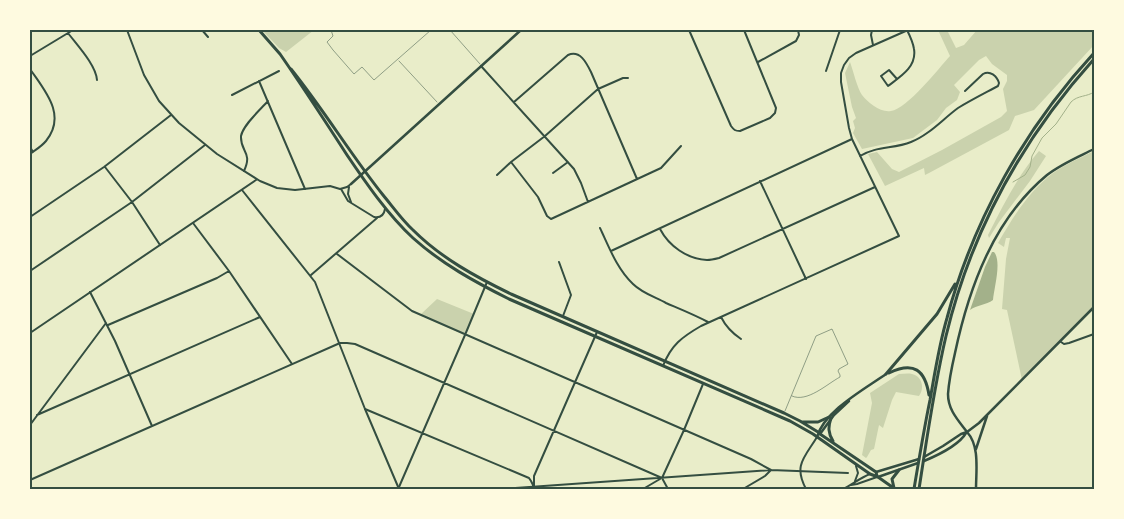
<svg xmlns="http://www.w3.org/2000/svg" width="1124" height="519" viewBox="0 0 1124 519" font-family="Arial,sans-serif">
<rect width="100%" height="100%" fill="#e9edc9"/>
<path fill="#cad2ad" d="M262,30H314L286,52L279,48Z
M938,30H947L956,48L964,45L977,30H1094V45L1034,110L1015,116L1009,130L929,173L925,175L924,168L885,186L868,154L877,152L892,169L899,172L942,150L1001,117L1007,111L1003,89L1007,81V75L992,64L986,56L979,60L954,85L960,92L957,100L946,108L937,120L913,138L862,149L853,133L855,128L853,121L856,118L852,107L845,73L850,62C853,70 857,88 862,95C868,103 881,113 891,111C907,109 939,68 950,56Z
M1039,151L1046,156L1030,181L999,222L989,238L988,235C1003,206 1018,175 1039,151Z
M1094,151V307L1022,380L1007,310L1002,309L1006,259L1010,238H1006L1004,247L998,243C1013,217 1029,191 1053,173C1066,164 1080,158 1094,151Z
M437,299L474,314L465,335L420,315Z
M899,374C903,374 908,373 912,374C922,376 925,388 919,396L896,392L892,400L883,428L879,425L874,449L871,450L867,457L866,458L862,455L872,403L870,393Z"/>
<path fill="#a3b18a" d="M992,252H994C1002,261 994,288 993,300C986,305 977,305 970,310L985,267Z"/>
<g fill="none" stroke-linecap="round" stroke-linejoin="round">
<path stroke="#a3b18a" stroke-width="1" d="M1013,182L1025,175L1030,167L1032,156L1042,138L1056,124L1071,102C1078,95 1087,97 1094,92"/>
<path stroke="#344e41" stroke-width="0.5" d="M331,30L333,36L327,42L333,50L354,74L362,67L374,80L431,30
M450,30L480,64
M399,61L437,102
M785,411L816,336L832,329L848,364L839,369L838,371L840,375V377C827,384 807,403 792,396"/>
<path stroke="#344e41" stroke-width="2" d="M202,30L208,37
M689,30L731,126C734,130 735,131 740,131L770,118L775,113L776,108L744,30
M872,30L871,35L873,45
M68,33C77,45 96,65 97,80
M30,56L73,30
M758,62L796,41L799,35L798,30
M481,66L574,169L581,183L588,202
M30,69C45,91 67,115 46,141C41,147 35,150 30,154
M826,71L840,30
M897,79L889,70L881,76L888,86C900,77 917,67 914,49C913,42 910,36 907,30
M259,81L305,189
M232,95L279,71
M514,102L568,55C580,50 586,62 591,72L637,179
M30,147L33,152
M860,156C876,146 894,149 911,142C929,135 943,119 958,108C971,100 985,93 998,86L999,83C997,76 990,70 983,74L965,91
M511,162L538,197L547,216L551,219L661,168L681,146
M105,167L132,202L160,245
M244,171C253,152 240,152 241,136C243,125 260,110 268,101
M553,173L568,162
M497,175L511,162L545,136L598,89L623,78H628
M760,181L806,279
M30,217L104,167L171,115
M193,223L229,271L292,364
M600,228C609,247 617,269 633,284C642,293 655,297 666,303C680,309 695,315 708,322
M660,229C669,246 687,259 707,260C711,260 715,259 719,258L875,187
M611,251L852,139
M337,254L412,311L751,459L771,470L765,476L743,489
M559,262L571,295L563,316
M30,271L132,202L205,145
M311,275L377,218
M90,292L115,341L152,426
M721,317C726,327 732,333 741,339
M108,325L217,278L229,271
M1061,342L1064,344L1069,343L1094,334
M663,366C671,345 682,337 701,326L899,236L852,139L849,128L841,82V73L844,65L849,58L856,53L908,30
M365,409L529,478L531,481L534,487
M37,415L260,317
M30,425L106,323
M662,478L684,430L703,384
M662,478L668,489
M30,480L340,343H347L355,344L662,478
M399,487L465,335L487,282
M502,489L771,470L848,473
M534,489V476L597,332
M643,489L660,479"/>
<path stroke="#344e41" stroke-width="2" d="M127,30L144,75L159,101L179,123L217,154L260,181L277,188L295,190L330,186L340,189L347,187L351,184
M349,187L348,194L351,202
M341,189L348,201L374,217C380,218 384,215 385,209
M242,190L315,282L365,409L399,489
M30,333L256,180
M855,481L858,473L856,466
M851,485L857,484L877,477
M806,489C793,465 805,457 817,437
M843,489C853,484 860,478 870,474"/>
<path stroke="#344e41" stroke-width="2.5" d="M351,184L521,30
M967,432C958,420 948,410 948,394C949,380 952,366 955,353C969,287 994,219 1047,175C1061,164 1078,157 1094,149"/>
<path stroke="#344e41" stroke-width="2.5" d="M967,432C980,446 976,471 976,489
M820,434L834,415L849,401
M817,437C824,411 865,389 886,374
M976,449L987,416
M924,457L943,446L961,434L967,432L979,423L1094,307
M924,461C936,456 959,445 966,433
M876,472L919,459
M878,477L918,463"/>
<path stroke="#344e41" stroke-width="3" d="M259,30L280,54
M280,54C303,87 325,121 347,155C366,183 388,215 413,238C442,264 475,282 509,299L790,421L813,434L870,474L878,477L895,489
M291,69C324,110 351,155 383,195C393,207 402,220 413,230C441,258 476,277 511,294L784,413L800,421L818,432
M831,418C828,427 828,433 833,441
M803,422H818L829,417
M820,434L876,472L877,476
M894,488L892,479L899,470"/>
<path stroke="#344e41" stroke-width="3" d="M889,373C914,361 925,370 929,395
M886,374L937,314L955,284
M914,489C919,459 924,429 930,400C935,372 939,345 947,318C973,220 1025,128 1094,53
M919,489C927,438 934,387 946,336C971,232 1023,138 1094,59"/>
</g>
<rect width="1124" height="519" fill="none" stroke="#fefae0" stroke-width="62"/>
<rect x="31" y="31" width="1062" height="457" fill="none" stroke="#344e41" stroke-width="2"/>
</svg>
